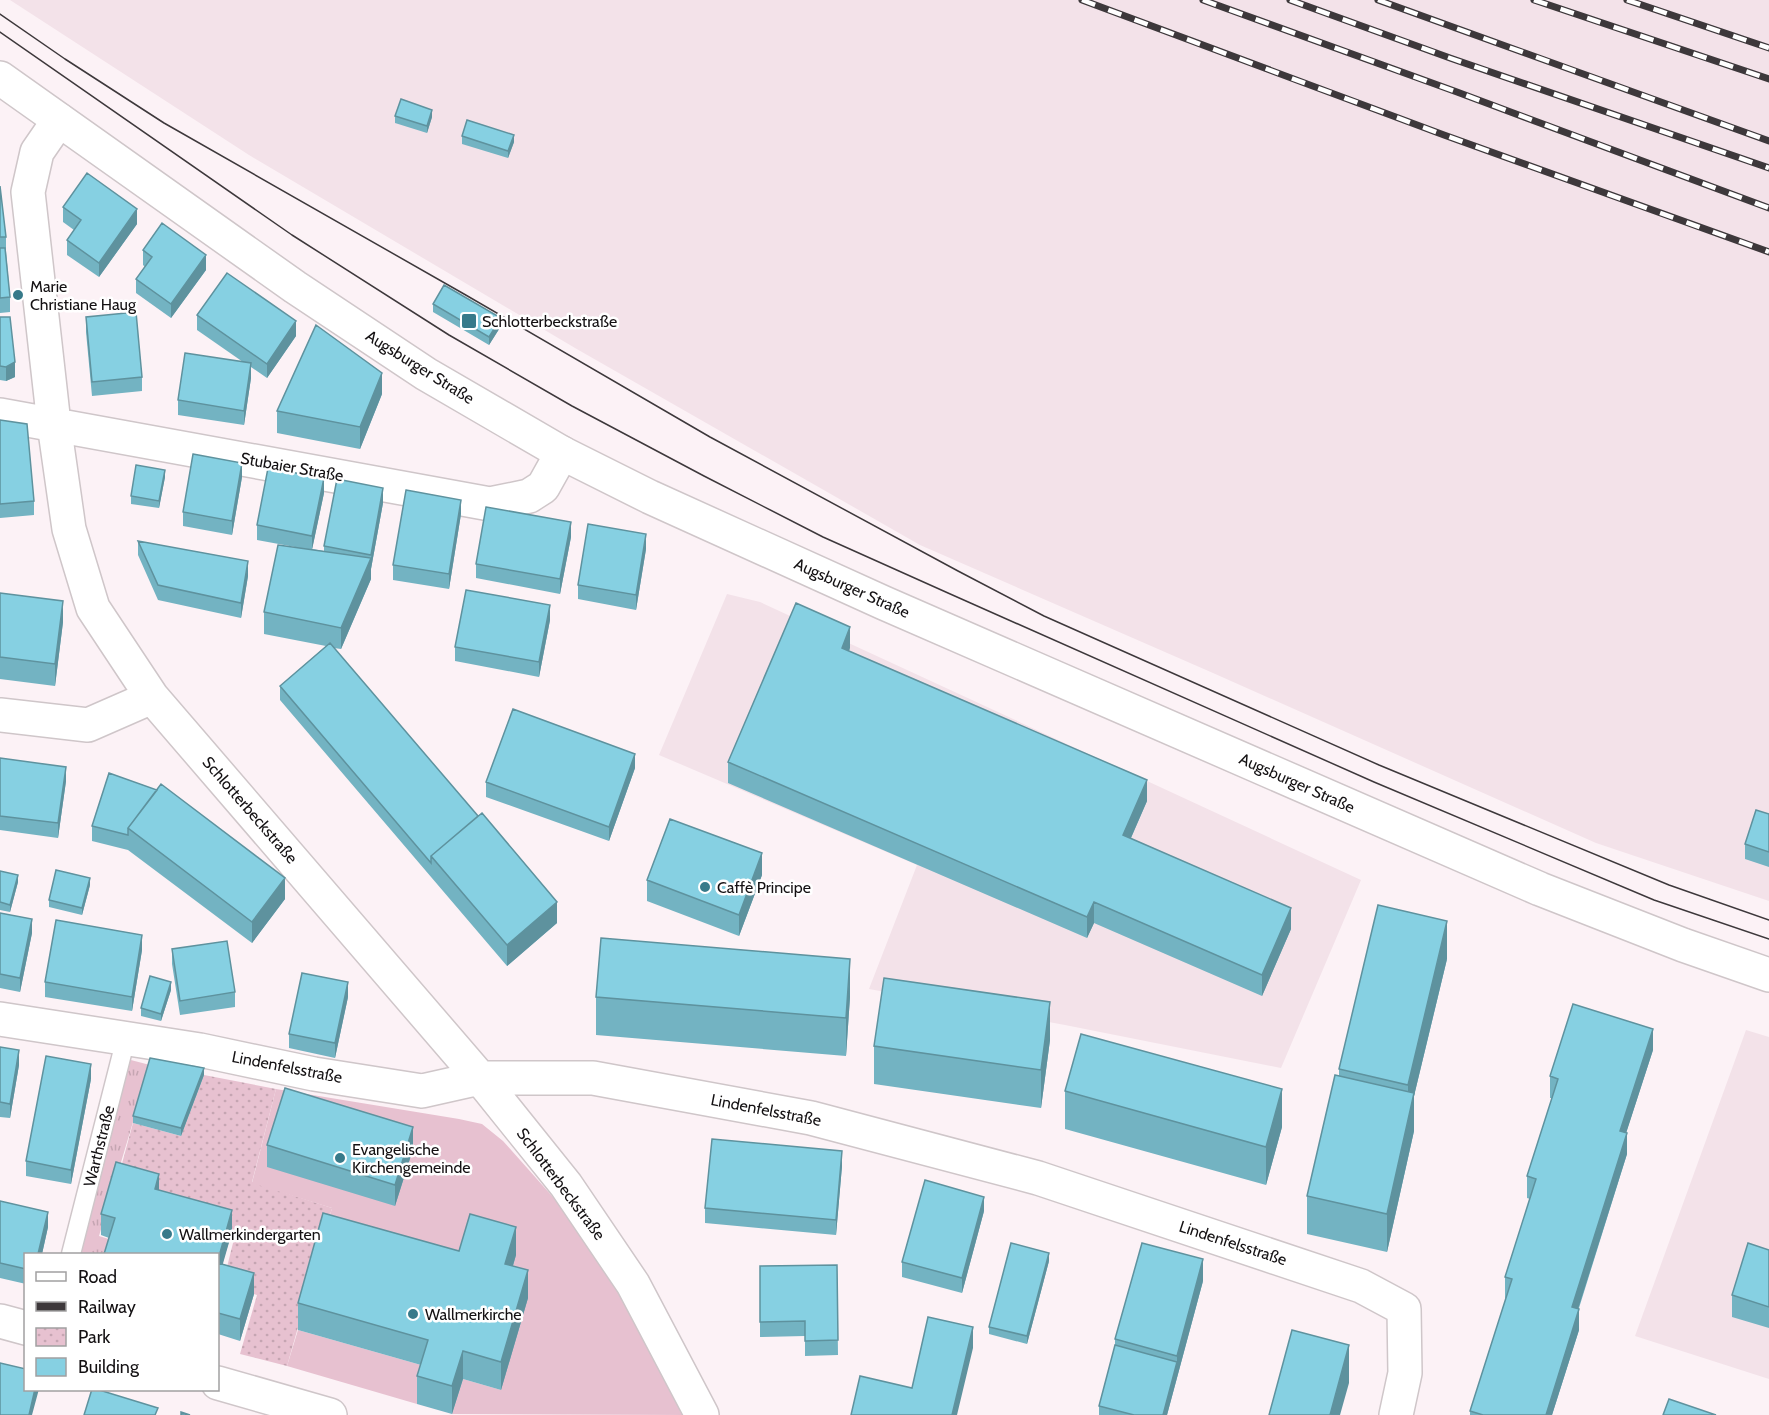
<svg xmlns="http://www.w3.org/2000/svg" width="1769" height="1415" viewBox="0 0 1769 1415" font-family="Cabin,sans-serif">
<defs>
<pattern id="grass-tufts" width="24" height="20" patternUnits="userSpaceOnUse" patternTransform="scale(1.5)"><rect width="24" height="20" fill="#e7c1d0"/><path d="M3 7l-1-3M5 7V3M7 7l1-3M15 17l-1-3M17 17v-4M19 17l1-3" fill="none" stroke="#c5a5b2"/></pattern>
<pattern id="park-dots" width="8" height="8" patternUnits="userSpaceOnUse" patternTransform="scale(1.5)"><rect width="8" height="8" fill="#e7c1d0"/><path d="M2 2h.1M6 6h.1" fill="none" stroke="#c5a5b2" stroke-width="1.8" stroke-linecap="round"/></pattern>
</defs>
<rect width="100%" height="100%" fill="#fcf2f6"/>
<path fill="#f3e2e9" d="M10,0H1769V901L1596,843L1213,673L920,545L575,348L249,155Z
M727,594L760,602L1361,880L1281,1068L1065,1025L869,989L917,865L659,755Z
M1746,1030L1769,1037V1379L1635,1336Z"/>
<path fill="url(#grass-tufts)" d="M127,1059L150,1065L99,1236L112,1240L108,1254H75Z"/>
<path fill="url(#park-dots)" d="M204,1075L276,1089L252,1182L332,1208L287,1366L240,1354L257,1295L223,1283L236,1231L157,1208L117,1182L133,1123L181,1136Z"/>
<path fill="#e7c1d0" d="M276,1089L459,1119L482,1124L503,1141L576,1223L659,1361L687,1415L452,1414L463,1379L501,1390L459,1279L323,1240L332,1208L252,1183Z
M298,1330L428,1367L417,1404L287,1366Z"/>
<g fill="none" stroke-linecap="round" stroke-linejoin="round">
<defs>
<path id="service" d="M71,1254L126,1038"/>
<path id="minor" d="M59,120L37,152L28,192L54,424L69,529L93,608L152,697L480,1078L566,1185L633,1284L702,1415
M0,415L490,504L529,496L543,487L562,453
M0,715L88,725L152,697
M0,1019L200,1050L314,1074L422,1091L480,1078H593L811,1118L1038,1178L1361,1286L1404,1309L1405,1373L1396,1415
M0,1321L26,1328
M218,1383L330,1415"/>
<path id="secondary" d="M0,78L295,287L426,374L562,453L650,497L884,603L1540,889L1683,945L1769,975"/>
</defs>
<use href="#service" stroke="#cfc6c9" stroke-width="21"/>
<use href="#minor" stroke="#cfc6c9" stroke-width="36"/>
<use href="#secondary" stroke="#cfc6c9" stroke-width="36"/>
<use href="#service" stroke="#fff" stroke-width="18"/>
<use href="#minor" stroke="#fff" stroke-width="33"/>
<use href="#secondary" stroke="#fff" stroke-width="33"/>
<path stroke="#3d383b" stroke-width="1.5" d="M0,14L65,59L164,123L464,294L710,437L958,571L1044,616L1379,765L1669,885L1769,920
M0,32L292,235L449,335L572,406L704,476L823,537L948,593L1374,782L1654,900L1769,939"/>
<defs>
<path id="rail" d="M1082,0L1444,135L1769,252
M1203,0L1457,92L1769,208
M1290,0L1450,58L1769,168
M1378,0L1769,141
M1534,0L1769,79
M1627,0L1769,48"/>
</defs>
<use href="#rail" stroke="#3d383b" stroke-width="7"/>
<use href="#rail" stroke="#fff" stroke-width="4.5" stroke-dasharray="14" stroke-linecap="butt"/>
</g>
<path fill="#73b3c2" d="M395,116L432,117L427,133L395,123Z
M462,136L514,142L508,158L462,144Z
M0,186L6,237V251L10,297V312L0,313Z
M63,207L137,224L99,277L67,255V240L74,230L63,222Z
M143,250L206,270L171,318L136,293V279L145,267L143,265Z
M433,304L501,326L489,345L433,312Z
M197,315L296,336L267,378L251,367V378L244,425L178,415V400L243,362L197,330Z
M0,317L15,377L6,381L0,380Z
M86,317L142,377V391L92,396L86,332Z
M382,394L360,449L277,433V411Z
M0,420L34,501V515L0,518Z
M165,477L159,508L131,504V496Z
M242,477L232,535L183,526V512Z
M324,493L312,549L324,551V546L383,503L371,569V579L341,649L334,648L557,923L507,966L280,700V686L326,646L264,634V612L295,547L257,540V525Z
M461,514L449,589L393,580V565Z
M571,537L560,594L476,578V564Z
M138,541L248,576L241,618L158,600L138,555Z
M646,549L636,610L578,599V585Z
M0,593L63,622L55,686L0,679Z
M550,620L539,677L455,661V647Z
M850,648L849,651L1147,801L1131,838L1291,929L1262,996L1094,923L1087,938L728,783V762Z
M0,758L66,781L58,838L0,830Z
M635,768L609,841L486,797V782Z
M109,773L285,899L252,943L128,850L92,841V826Z
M1769,814V867L1745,859V844Z
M0,871L18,882L10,912L0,910Z
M762,875L739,936L647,901V880Z
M90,885L82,915L49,907V900Z
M0,913L32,933L20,992L0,988Z
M172,949L235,992V1007L180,1015L172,964Z
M142,950L132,1011L45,997V982Z
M1447,959L1414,1096V1131L1387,1252L1307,1234V1196L1339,1076V1069Z
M171,990L161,1021L141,1016V1008Z
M348,997L335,1058L289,1048V1034Z
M596,997H850L846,1056L596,1035Z
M1050,1040L1041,1108L874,1084V1046Z
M0,1047L19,1065L10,1118L0,1117Z
M1653,1050L1626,1133L1627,1154L1579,1308V1330L1552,1415H1470V1411L1506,1298H1505V1277L1530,1199L1527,1198V1176L1552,1098H1550V1076Z
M204,1075L181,1136L133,1123V1116Z
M91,1079L71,1184L26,1176V1161Z
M1065,1091L1282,1127L1266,1185L1065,1129Z
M267,1145L413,1149L395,1206L267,1167Z
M842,1166L836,1235L705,1223V1208Z
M159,1190L232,1232L222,1264L254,1294L240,1341L218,1334V1254L109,1238L101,1235V1214Z
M0,1201L48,1227L42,1254H26V1284L0,1278Z
M984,1211L962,1293L902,1277V1262Z
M1769,1250V1328L1732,1317V1295Z
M459,1251L516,1255L513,1266L528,1298L501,1390L463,1379L452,1414L417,1404V1376L421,1365L298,1330V1303Z
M1049,1261L1027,1344L989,1334V1327Z
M837,1265L838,1355L805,1356V1336L760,1337V1266Z
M1203,1281L1167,1415H1099V1406L1115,1345V1339Z"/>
<path fill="#5e929e" d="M432,110V117L427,133V126Z
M514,135V142L508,158V151Z
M137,209V224L99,277V263Z
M206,255V270L171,318V304Z
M501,318V326L489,345V337Z
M296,321V336L267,378V364Z
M15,362V377L6,381V367Z
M251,363V378L244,425V411Z
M382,373V394L360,449V427Z
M242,463V477L232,535V521Z
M165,470V477L159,508V501Z
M324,478V493L312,550V536Z
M383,488V503L371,569V579L341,649V628L371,558Z
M461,500V514L449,589V574Z
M571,522V537L560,594V579Z
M646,534V549L636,610V595Z
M248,561V576L241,618V603Z
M63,601V622L55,686V664Z
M550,605V620L539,677V662Z
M850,627V648L842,669V648Z
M635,754V768L609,841V827Z
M66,767V781L58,838V823Z
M1147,780V801L1123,856V835Z
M762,853V875L739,936V915Z
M18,875V882L10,912V905Z
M90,878V885L82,915V908Z
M285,878V899L252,943V922Z
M557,902V923L507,966V945Z
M1094,902V923L1087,938V917Z
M1291,908V929L1262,996V975Z
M32,919V933L20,992V978Z
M1447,921V959L1414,1096V1131L1387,1252V1214L1408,1121V1085Z
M142,935V950L132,1011V997Z
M850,959V997L846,1056V1018Z
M171,982V990L161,1021V1014Z
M348,982V997L335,1058V1043Z
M1050,1002V1040L1041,1108V1070Z
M1653,1029V1050L1620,1152V1131Z
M19,1050V1065L10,1118V1104Z
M91,1064V1079L71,1184V1170Z
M204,1068V1075L181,1136V1128Z
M1282,1089V1127L1266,1185V1147Z
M413,1127V1149L395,1206V1185Z
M1627,1133V1154L1572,1328V1307Z
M842,1151V1166L836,1235V1220Z
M159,1174V1196L155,1189Z
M984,1197V1211L962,1293V1278Z
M232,1210V1232L218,1281V1260Z
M48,1212V1227L42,1254H38Z
M516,1227V1255L505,1292V1264Z
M1049,1253V1261L1027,1344V1336Z
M1203,1259V1281L1167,1415H1163L1177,1362V1356Z
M528,1270V1298L501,1390V1362Z
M254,1273V1294L240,1341V1319Z
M1579,1309V1330L1552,1415H1546Z
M973,1327V1348L957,1415H952Z
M1349,1345V1383L1340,1415H1330Z
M463,1351V1379L452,1414V1386Z
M35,1389H39L32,1415H29Z"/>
<path fill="#86d0e2" stroke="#5e929e" stroke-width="1.5" d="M401,99L432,110L427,126L395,116Z
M467,120L514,135L508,151L462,136Z
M87,173L137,209L99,263L67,240L81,220L63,207Z
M0,186L6,237H0Z
M162,223L206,255L171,304L136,279L152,257L143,250Z
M0,248H5L10,297L0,298Z
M227,273L296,321L267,364L197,315Z
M444,285L501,318L489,337L433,304Z
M136,312L142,377L92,382L86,317Z
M0,317H10L15,362L6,367L0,366Z
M316,325L382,373L360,427L277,411Z
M185,353L251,363L244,411L178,400Z
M0,420L27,424L34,501L0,504Z
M193,454L242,463L232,521L183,512Z
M136,465L165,470L159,501L131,496Z
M268,468L324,478L312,536L257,525Z
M337,479L383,488L371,555L324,546Z
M406,490L461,500L449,574L393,565Z
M486,507L571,522L560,579L476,564Z
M588,524L646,534L636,595L578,585Z
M138,541L248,561L241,603L158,585Z
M278,545L371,558L341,628L264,612Z
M466,590L550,605L539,662L455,647Z
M0,593L63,601L55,664L0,657Z
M796,603L850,627L842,648L1147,780L1123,835L1291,908L1262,975L1094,902L1087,917L728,762Z
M330,643L478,816L431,856V863L280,686Z
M513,709L635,754L609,827L486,782Z
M0,758L66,767L58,823L0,816Z
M109,773L157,790L128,828V835L92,826Z
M161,784L285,878L252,922L128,828Z
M1756,810L1769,814V852L1745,844Z
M482,813L557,902L507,945L431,856Z
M670,819L762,853L739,915L647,880Z
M56,870L90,878L82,908L49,900Z
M0,871L18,875L10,905L0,902Z
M1378,905L1447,921L1408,1085L1339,1069Z
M0,913L32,919L20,978L0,974Z
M56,920L142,935L132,997L45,982Z
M601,938L850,959L846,1018L596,997Z
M227,941L235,992L180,1001L172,949Z
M302,973L348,982L335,1043L289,1034Z
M150,976L171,982L161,1014L141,1008Z
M884,978L1050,1002L1041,1070L874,1046Z
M1573,1004L1653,1029L1620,1131L1627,1133L1572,1307L1579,1309L1546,1415H1483L1470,1411L1512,1279L1505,1277L1536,1179L1527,1176L1558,1079L1550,1076Z
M1081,1034L1282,1089L1266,1147L1065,1091Z
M0,1047L19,1050L10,1104L0,1102Z
M46,1056L91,1064L71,1170L26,1161Z
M150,1058L204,1068L181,1128L133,1116Z
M1335,1075L1414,1093L1387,1214L1307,1196Z
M285,1088L413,1127L395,1185L267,1145Z
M712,1139L842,1151L836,1220L705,1208Z
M116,1162L159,1174L155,1189L232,1210L218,1260V1254H104L115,1218L101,1214Z
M925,1180L984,1197L962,1278L902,1262Z
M0,1201L48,1212L38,1254H26V1269L0,1263Z
M323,1213L459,1251L470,1214L516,1227L505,1264L528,1270L501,1362L463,1351L452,1386L417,1376L428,1340L298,1303Z
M1011,1243L1049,1253L1027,1336L989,1327Z
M1142,1243L1203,1259L1177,1356L1115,1339Z
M1748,1243L1769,1250V1307L1732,1295Z
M218,1263L254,1273L240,1319L218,1313Z
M837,1265L838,1340L805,1341V1321L760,1322V1266Z
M928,1317L973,1327L952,1415H851L860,1376L912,1388Z
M1292,1330L1349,1345L1330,1415H1269Z
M1115,1345L1177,1362L1163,1415H1134L1099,1406Z
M0,1363L26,1369V1389H35L29,1415H0Z
M92,1389H96L158,1408L155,1415H84Z
M1669,1399L1716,1415H1663Z
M181,1412L190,1415H181Z"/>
<g fill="#377a8a" stroke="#fff" stroke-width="2">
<circle cx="18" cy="295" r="6"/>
<rect x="461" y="313" width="16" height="16" rx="3"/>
<circle cx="705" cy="887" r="6"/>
<circle cx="340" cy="1158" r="6"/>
<circle cx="167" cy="1234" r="6"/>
<circle cx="413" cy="1314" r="6"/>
</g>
<g text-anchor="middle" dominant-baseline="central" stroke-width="5" stroke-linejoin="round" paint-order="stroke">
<g font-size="16" fill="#141113" stroke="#fff" text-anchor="start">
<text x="30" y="286">Marie<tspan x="30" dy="18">Christiane Haug</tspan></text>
<text x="482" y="321">Schlotterbeckstraße</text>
<text x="717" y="887">Caffè Principe</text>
<text x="352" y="1149">Evangelische<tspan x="352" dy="18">Kirchengemeinde</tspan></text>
<text x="179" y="1234">Wallmerkindergarten</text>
<text x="425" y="1314">Wallmerkirche</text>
</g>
<g font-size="16" fill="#141113" stroke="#fff">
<text transform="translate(420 367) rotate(32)">Augsburger Straße</text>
<text transform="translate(292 467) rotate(10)">Stubaier Straße</text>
<text transform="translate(852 588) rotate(24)">Augsburger Straße</text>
<text transform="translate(1297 783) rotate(24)">Augsburger Straße</text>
<text transform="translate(250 810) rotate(49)">Schlotterbeckstraße</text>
<text transform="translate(287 1067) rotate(11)">Lindenfelsstraße</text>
<text transform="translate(766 1110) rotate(11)">Lindenfelsstraße</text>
<text transform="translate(99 1146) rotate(-76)">Warthstraße</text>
<text transform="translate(561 1184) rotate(53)">Schlotterbeckstraße</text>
<text transform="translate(1233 1243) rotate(18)">Lindenfelsstraße</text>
</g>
</g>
<rect x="24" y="1253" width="195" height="138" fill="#ffffff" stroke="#a1a0a1" stroke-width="1.5"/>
<rect x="36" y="1272" width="30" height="9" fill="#ffffff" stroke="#a1a0a1" stroke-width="1.5"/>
<text x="78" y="1283" font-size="18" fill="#141113">Road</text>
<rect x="36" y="1302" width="30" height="9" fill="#3d383b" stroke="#a1a0a1" stroke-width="1.5"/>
<text x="78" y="1313" font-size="18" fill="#141113">Railway</text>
<rect x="36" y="1328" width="30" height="18" fill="url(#park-dots)" stroke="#a1a0a1" stroke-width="1.5"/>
<text x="78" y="1343" font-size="18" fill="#141113">Park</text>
<rect x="36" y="1358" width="30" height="18" fill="#86d0e2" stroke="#a1a0a1" stroke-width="1.5"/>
<text x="78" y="1373" font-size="18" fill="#141113">Building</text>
</svg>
